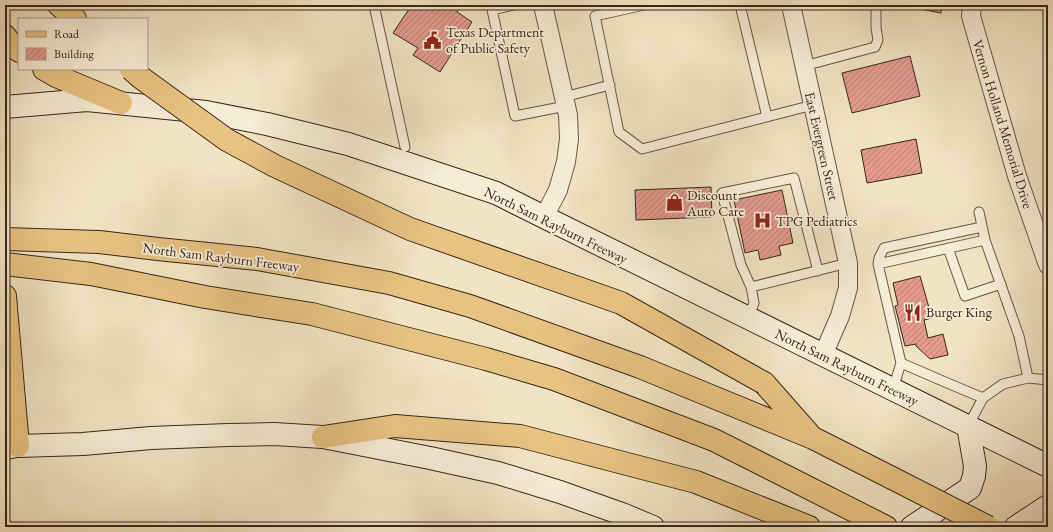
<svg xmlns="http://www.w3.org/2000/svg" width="1053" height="532" viewBox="0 0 1053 532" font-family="'EB Garamond',serif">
<defs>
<pattern id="building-hatch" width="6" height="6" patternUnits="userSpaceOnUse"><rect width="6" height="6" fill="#e29b8d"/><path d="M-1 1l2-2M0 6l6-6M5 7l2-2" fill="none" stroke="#b87e72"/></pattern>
</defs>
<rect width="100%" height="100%" fill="#f1e4c2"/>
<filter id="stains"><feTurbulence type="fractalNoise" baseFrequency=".005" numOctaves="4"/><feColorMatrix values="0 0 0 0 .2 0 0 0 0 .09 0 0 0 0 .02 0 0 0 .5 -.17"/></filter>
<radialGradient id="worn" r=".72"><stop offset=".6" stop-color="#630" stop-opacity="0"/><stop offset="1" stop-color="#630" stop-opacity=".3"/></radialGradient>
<path fill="url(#building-hatch)" stroke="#37271b" d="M403,5H462L457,12L472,22L440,72L413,55L418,48L393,33L409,9Z
M900,5H942L941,13Z
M910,56L920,96L852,113L842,73Z
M916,139L922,173L867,183L861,150Z
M711,187L712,217L636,220L635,190Z
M782,190L793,243L779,246L781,255L760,260L758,250L745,253L734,200Z
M920,276L932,318L924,320L928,338L943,334L948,355L930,359L916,346V344L905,346L895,306L898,305L893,283Z"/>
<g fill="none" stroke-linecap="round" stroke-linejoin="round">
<defs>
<path id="lane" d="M374,5L405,147
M491,5L515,116L566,106
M644,5L595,16L619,132L642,149L813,105
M740,5L767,117
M492,10L514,5
M804,66L875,47L878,40L876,28V5
M564,97L610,85
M985,240L1019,336L1028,378
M948,248L965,296L1001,284
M878,264L879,258L884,248L982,227
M751,287L741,265L722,193L794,178L818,271
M748,318L754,303L751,287L848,263
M901,363L945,382L983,398
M893,389L901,363L878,264L985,240L979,212
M968,426L983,398L1003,384L1028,378L1048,380
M616,527L622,514"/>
<path id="street" d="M543,5L568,115L569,139L566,162L558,190L544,217
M791,5L848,263V288L840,316L823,355
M972,5L971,16L1017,176L1048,265"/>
<path id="secondary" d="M5,107L87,100L206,112L267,124L348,144L496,193L544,217L1048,466
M5,448L18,446L83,444L151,438L228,435L274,434L323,437L430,458L498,473L560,492L622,514L653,527
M912,527L970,488L974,476L975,466L968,426
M1016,527L1048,506"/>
<path id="primary" d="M5,36L11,44L19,51
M44,69L56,76L121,103
M5,296L18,446"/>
<path id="highway" d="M59,5L75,19
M5,239L99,242L158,249L257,259L389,283L470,306L640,367L813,438L892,478
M5,264L91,274L205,297L312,314L486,359L554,379L714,440L886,527
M764,383L809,434
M323,437L395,426L520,436L696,482L809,527"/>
</defs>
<use href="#lane" stroke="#665645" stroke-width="11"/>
<use href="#street" stroke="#665645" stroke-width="20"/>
<use href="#secondary" stroke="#37271b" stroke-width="24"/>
<use href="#primary" stroke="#37271b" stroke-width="24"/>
<use href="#highway" stroke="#37271b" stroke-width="24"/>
<use href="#lane" stroke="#f6edd7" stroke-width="9"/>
<use href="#street" stroke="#f6edd7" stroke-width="18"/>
<use href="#secondary" stroke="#f6edd7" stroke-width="22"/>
<use href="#primary" stroke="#e8c281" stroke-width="22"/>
<use href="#highway" stroke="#e8c281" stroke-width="22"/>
<defs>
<path id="highway-bridge" d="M131,69L140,77L227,140L275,166L410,229L621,303L764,383
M892,478L988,527"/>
</defs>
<use href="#highway-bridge" stroke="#37271b" stroke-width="24" stroke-linecap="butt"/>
<use href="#highway-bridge" stroke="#e8c281" stroke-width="22"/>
</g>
<defs>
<symbol id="civic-bare" viewBox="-9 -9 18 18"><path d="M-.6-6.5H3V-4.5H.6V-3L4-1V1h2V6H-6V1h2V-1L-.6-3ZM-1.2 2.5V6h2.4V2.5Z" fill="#8f2418" stroke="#f6edd7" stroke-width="2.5" paint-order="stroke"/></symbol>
<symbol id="shop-bare" viewBox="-9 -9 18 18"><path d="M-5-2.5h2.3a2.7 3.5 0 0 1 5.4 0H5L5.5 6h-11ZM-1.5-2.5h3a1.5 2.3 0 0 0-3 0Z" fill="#8f2418" stroke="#f6edd7" stroke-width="2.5" paint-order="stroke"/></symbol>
<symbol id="hospital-bare" viewBox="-9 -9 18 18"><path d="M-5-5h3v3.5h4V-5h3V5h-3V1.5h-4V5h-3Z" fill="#8f2418" stroke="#f6edd7" stroke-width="2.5" paint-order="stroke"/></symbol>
<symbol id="restaurant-bare" viewBox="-9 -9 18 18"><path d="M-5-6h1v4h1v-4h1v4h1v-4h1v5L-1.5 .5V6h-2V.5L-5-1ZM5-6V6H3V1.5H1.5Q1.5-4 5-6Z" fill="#8f2418" stroke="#f6edd7" stroke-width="2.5" paint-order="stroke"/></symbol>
</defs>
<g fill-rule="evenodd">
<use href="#civic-bare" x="420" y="28" width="25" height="25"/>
<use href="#shop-bare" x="662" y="190" width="25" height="25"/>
<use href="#hospital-bare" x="750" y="208" width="25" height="25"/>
<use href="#restaurant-bare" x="900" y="300" width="25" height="25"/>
</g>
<g text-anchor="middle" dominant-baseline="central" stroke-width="3.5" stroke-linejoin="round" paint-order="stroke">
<g font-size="14" fill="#37271b" stroke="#f6edd7" text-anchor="start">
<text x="446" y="32">Texas Department<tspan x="446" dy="16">of Public Safety</tspan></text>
<text x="687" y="195">Discount<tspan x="687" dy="16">Auto Care</tspan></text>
<text x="776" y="221">TPG Pediatrics</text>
<text x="926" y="312">Burger King</text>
</g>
<g font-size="14" fill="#37271b" stroke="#f6edd7">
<text transform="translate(1003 124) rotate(73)">Vernon Holland Memorial Drive</text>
<text transform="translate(822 146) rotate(77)">East Evergreen Street</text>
<text transform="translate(556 225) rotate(26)">North Sam Rayburn Freeway</text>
<text transform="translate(221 257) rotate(7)">North Sam Rayburn Freeway</text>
<text transform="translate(847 367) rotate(26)">North Sam Rayburn Freeway</text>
</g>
</g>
<rect width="1053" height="532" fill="none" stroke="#f1e4c2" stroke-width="20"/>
<rect x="6" y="6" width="1041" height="520" fill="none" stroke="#37271b" stroke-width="2"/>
<rect x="10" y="10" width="1033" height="512" fill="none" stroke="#37271b"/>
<rect x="18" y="18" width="130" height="52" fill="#f6edd7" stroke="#aa9e8c"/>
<rect x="26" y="31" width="20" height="6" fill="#e8c281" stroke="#aa9e8c"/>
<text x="54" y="38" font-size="12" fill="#37271b">Road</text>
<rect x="26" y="48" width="20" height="12" fill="url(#building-hatch)" stroke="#aa9e8c"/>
<text x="54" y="58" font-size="12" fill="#37271b">Building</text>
<rect width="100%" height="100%" filter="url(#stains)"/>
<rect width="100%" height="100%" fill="url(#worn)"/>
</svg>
